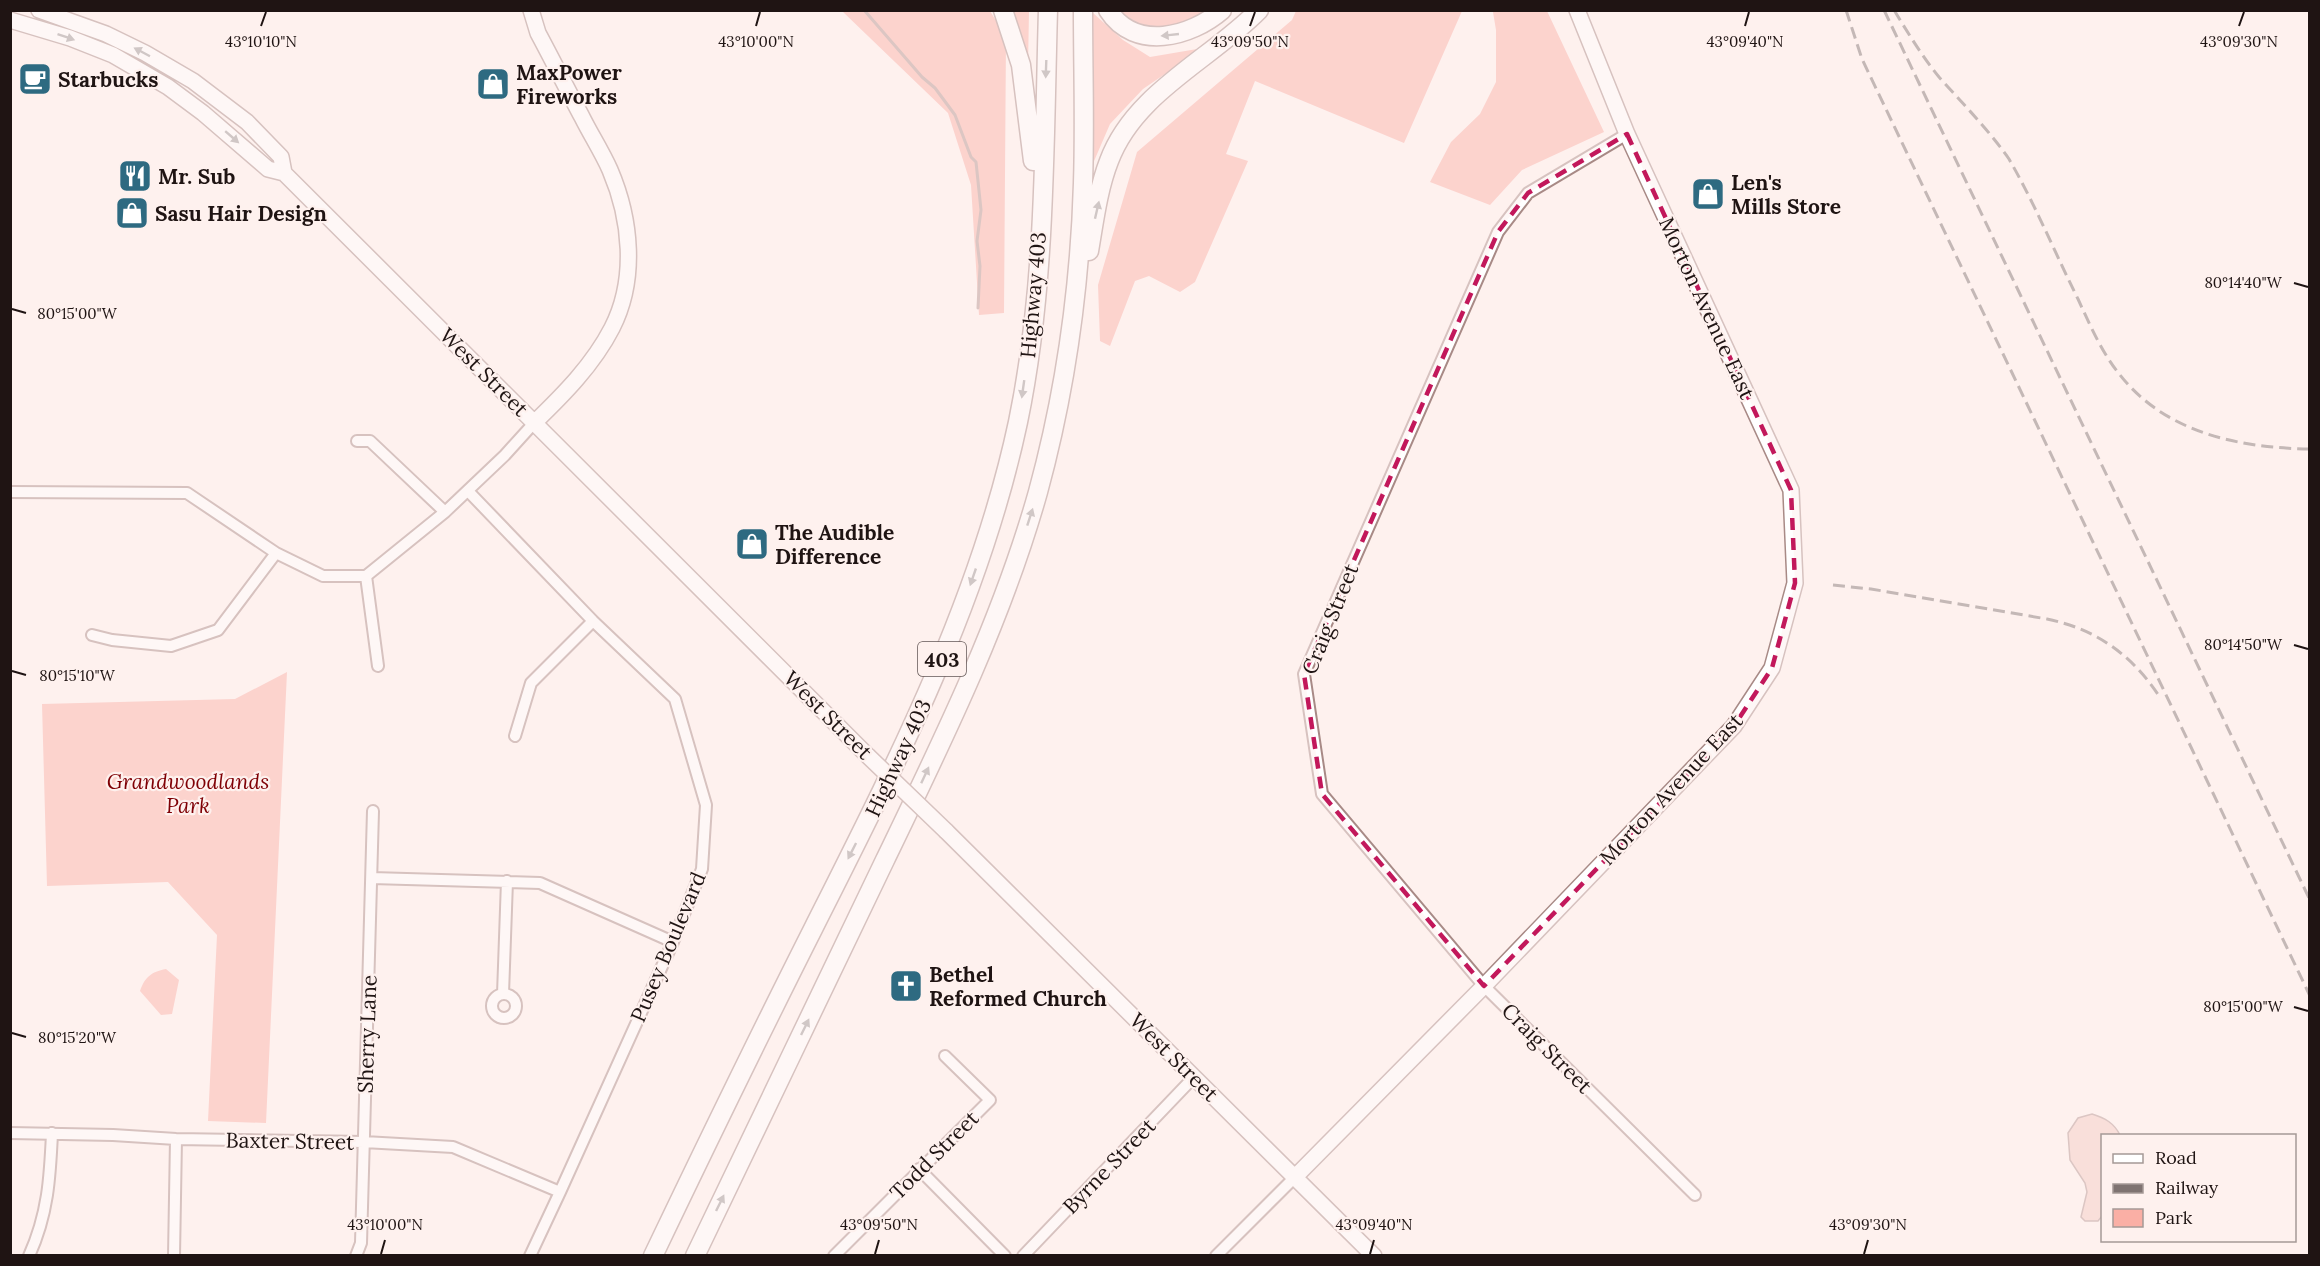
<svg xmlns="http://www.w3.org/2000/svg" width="2320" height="1266" viewBox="0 0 2320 1266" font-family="Lora,serif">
<rect width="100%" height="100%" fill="#fef1ee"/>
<path fill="#faafa5" d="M842,11H990L1006,37L1004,313L979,315L971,185L948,113Z
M1007,11H1029L1028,66Z
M1120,11H1211L1176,29H1145Z
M1296,11H1462L1404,143L1255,81L1226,154L1248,161L1195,282L1180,292L1149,276L1135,281L1110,346L1100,341L1098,285L1137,152L1292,20Z
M1490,11H1547L1604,132L1522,170L1490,205L1430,182L1451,142L1480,114L1496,82V30L1493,12Z
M1093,13L1123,40L1150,57L1203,48L1143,89L1110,124L1085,182Z
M287,672L266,1123L208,1121L217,935L168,882L47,886L42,704L235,699Z
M166,969L179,980L172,1014L161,1015L140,991C145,977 151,972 166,969Z"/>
<path fill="#f3c9c2" stroke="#b3938e" stroke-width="1.5" d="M2092,1114C2105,1118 2114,1123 2120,1135L2102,1136V1216L2098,1221H2085L2081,1217L2087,1192L2085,1183L2070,1160L2068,1133L2078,1118Z"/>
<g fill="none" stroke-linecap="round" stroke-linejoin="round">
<path stroke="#b3938e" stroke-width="3" d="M864,10L922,77L935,88L955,115L971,157L976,162L981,210L977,241L980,266L978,308"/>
<defs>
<path id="street" d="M1627,134L1528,193L1498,232L1304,674L1322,794L1484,986L1695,1195
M357,441H370L445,512
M468,491L593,621L675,699L706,805L702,869L673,942L560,1192L530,1256
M10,492L187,493L276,553L323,576H366L445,512L505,455L534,423
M366,576L378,666
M92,635L112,640L171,646L218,630L276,553
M515,736L531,683L593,621
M372,878L540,883L673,942
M503,994L507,881
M492 1006a12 12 0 1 1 24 0a12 12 0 1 1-24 0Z
M10,1133L113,1135L176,1139L364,1142L453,1147L560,1192
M919,1169L1005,1256
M29,1256C48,1214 50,1178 52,1133
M174,1256L176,1139
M356,1256L361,1243L373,811
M834,1256L990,1100L945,1056
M1023,1256L1194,1077
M1216,1256L1295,1177"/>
<path id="secondary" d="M39,10L106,34L145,53L193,81L247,122L281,157L284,173
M531,10L538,33C553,61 567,89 582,117C591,135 602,152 610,170C631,219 637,279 612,328C593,365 563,395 534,423
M10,20L70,38L113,55L168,87L203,113L268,169L284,173L868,756
M946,831L1374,1256
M1295,1177L1484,986L1734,726L1772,668L1795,583L1791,490L1627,134L1577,10"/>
<path id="highway" d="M1003,10L1021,65L1033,161
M1108,10C1135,52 1191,37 1222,10
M1089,251C1094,222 1098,189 1109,161C1134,93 1210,60 1259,10
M653,1256C706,1145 759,1036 814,927C896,764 980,601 1018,422C1046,288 1044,147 1048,10
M695,1256C758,1124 822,992 885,860C943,740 1002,620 1038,492C1065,393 1080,286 1083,183C1085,126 1083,68 1083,10"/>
</defs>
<use href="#street" stroke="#a88a86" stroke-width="14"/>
<use href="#secondary" stroke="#a88a86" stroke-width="18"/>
<use href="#highway" stroke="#a88a86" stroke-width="21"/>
<use href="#street" stroke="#fff" stroke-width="10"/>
<use href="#secondary" stroke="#fff" stroke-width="15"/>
<use href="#highway" stroke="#fff" stroke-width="18"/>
<path stroke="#7f7371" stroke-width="3" stroke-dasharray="12 6" stroke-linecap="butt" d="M1846,10L1862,59L2310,996
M1884,10L2310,900
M1894,10C1908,33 1922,56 1939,77C1963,104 1988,129 2009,159C2035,204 2055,253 2078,299C2090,325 2102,353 2120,375C2166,433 2239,448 2310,449
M1833,585L1871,589L2047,619C2096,629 2132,655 2159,696"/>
<defs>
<path id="secondary-bridge" d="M868,756L946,831"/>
</defs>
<use href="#secondary-bridge" stroke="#a88a86" stroke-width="18" stroke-linecap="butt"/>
<use href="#secondary-bridge" stroke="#fff" stroke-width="15"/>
</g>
<defs><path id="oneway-solid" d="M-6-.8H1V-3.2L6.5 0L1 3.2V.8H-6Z" transform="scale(1.5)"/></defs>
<g fill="#9a9595">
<use href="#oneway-solid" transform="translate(1170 35) rotate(174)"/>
<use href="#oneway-solid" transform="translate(66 37) rotate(19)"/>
<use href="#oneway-solid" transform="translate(142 52) rotate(-152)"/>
<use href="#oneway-solid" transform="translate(1046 69) rotate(92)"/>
<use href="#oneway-solid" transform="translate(232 137) rotate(41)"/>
<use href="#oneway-solid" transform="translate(1097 210) rotate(-77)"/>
<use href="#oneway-solid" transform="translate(1023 389) rotate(98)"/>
<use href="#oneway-solid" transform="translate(1030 517) rotate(-72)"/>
<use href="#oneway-solid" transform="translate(973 577) rotate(109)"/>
<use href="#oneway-solid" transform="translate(925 775) rotate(-65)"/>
<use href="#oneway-solid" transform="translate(852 851) rotate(117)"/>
<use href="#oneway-solid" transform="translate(805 1027) rotate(-64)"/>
<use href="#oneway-solid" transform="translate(720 1203) rotate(-64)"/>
</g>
<path d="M0 0H2320V1266H0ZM1627,134L1791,490L1795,583L1772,668L1734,726L1484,986L1322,794L1304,674L1498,232L1528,193Z" fill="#fef1ee" fill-opacity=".55" fill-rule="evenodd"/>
<path fill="none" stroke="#c2185b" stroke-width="4.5" stroke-dasharray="12 8" stroke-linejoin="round" d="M1627,134L1791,490L1795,583L1772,668L1734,726L1484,986L1322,794L1304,674L1498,232L1528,193Z"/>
<path fill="none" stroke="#1f1413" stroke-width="2" d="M261,26L266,12M756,26L760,12M1250,26L1255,12M1745,26L1749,12M2239,26L2244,12M2294,283L2308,287M12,309L26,313M2294,645L2308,649M12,671L26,675M2294,1007L2308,1011M12,1033L26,1037M381,1254L385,1240M875,1254L879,1240M1370,1254L1374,1240M1864,1254L1868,1240"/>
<defs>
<symbol id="cafe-square" viewBox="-11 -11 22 22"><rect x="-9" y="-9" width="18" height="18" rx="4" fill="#2e6a81" stroke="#fef1ee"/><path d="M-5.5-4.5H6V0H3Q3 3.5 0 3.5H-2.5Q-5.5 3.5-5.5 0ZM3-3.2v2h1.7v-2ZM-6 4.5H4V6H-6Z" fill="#fff"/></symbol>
<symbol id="shop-square" viewBox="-11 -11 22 22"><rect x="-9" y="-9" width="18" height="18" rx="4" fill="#2e6a81" stroke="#fef1ee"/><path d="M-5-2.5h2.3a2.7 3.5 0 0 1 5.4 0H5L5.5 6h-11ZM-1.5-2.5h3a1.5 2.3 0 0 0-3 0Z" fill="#fff"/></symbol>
<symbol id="restaurant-square" viewBox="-11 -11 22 22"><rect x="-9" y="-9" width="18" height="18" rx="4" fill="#2e6a81" stroke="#fef1ee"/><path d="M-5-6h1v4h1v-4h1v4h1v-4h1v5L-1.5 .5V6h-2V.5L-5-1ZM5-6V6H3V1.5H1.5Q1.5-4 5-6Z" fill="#fff"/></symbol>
<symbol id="church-square" viewBox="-11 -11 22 22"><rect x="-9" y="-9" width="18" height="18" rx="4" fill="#2e6a81" stroke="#fef1ee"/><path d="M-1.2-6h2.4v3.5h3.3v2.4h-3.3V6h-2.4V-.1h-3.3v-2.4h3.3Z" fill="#fff"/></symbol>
</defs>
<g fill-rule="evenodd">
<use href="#cafe-square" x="16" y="60" width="38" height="38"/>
<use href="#shop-square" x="474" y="65" width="38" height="38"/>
<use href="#restaurant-square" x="116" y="157" width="38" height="38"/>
<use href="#shop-square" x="1689" y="175" width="38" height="38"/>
<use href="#shop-square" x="113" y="194" width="38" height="38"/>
<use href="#shop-square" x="733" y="525" width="38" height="38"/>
<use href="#church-square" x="887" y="967" width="38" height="38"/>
</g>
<g text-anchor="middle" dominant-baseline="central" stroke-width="4.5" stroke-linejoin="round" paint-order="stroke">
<rect fill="#fef1ee" stroke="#625655" stroke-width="1.5" x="918" y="642" width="48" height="34" rx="4.5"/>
<g font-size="20" font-weight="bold" fill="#1f1413">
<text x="942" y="659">403</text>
</g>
<g font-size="21" font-weight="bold" fill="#1f1413" stroke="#fef1ee" text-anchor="start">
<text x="516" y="72">MaxPower<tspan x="516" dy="24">Fireworks</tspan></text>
<text x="58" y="79">Starbucks</text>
<text x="158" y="176">Mr. Sub</text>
<text x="1731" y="182">Len's<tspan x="1731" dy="24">Mills Store</tspan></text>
<text x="155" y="213">Sasu Hair Design</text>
<text x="775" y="532">The Audible<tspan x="775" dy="24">Difference</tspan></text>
<text x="929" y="974">Bethel<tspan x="929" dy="24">Reformed Church</tspan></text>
</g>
<g font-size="21" fill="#1f1413" stroke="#fef1ee">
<text transform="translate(1033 295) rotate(-85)">Highway 403</text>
<text transform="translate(1707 308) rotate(65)">Morton Avenue East</text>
<text transform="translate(484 372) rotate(45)">West Street</text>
<text transform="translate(1330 619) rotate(-68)">Craig Street</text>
<text transform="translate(828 715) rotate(45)">West Street</text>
<text transform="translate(898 758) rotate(-65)">Highway 403</text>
<text transform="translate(1671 789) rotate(-47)">Morton Avenue East</text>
<text transform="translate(668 947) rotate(-67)">Pusey Boulevard</text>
<text transform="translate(367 1034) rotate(-88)">Sherry Lane</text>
<text transform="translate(1547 1048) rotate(45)">Craig Street</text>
<text transform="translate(1174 1057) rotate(45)">West Street</text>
<text transform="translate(290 1141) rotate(1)">Baxter Street</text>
<text transform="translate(934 1155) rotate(-45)">Todd Street</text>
<text transform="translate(1109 1166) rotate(-46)">Byrne Street</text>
</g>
<g font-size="21" font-style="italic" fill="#7f0005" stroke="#fef1ee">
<text x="188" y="781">Grandwoodlands<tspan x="188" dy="24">Park</tspan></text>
</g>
</g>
<g font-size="15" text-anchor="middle" fill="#1f1413" stroke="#fef1ee" stroke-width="4.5" stroke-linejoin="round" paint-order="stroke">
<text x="261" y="47">43°10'10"N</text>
<text x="756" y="47">43°10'00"N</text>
<text x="1250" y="47">43°09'50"N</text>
<text x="1745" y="47">43°09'40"N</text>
<text x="2239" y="47">43°09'30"N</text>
<text x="2243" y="288">80°14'40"W</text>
<text x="77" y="319">80°15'00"W</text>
<text x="2243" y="650">80°14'50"W</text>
<text x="77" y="681">80°15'10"W</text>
<text x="2243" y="1012">80°15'00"W</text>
<text x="77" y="1043">80°15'20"W</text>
<text x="385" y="1230">43°10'00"N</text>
<text x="879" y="1230">43°09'50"N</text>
<text x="1374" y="1230">43°09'40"N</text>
<text x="1868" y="1230">43°09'30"N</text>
</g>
<rect width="2320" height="1266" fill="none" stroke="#1f1413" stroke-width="24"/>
<rect x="2101" y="1134" width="195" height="108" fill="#fef1ee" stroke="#a59996" stroke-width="1.5"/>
<rect x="2113" y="1154" width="30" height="9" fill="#ffffff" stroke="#a59996" stroke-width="1.5"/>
<text x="2155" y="1164" font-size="18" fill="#1f1413">Road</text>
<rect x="2113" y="1184" width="30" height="9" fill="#7f7371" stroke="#a59996" stroke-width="1.5"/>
<text x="2155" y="1194" font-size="18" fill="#1f1413">Railway</text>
<rect x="2113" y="1209" width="30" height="18" fill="#faafa5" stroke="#a59996" stroke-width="1.5"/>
<text x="2155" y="1224" font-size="18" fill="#1f1413">Park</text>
</svg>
